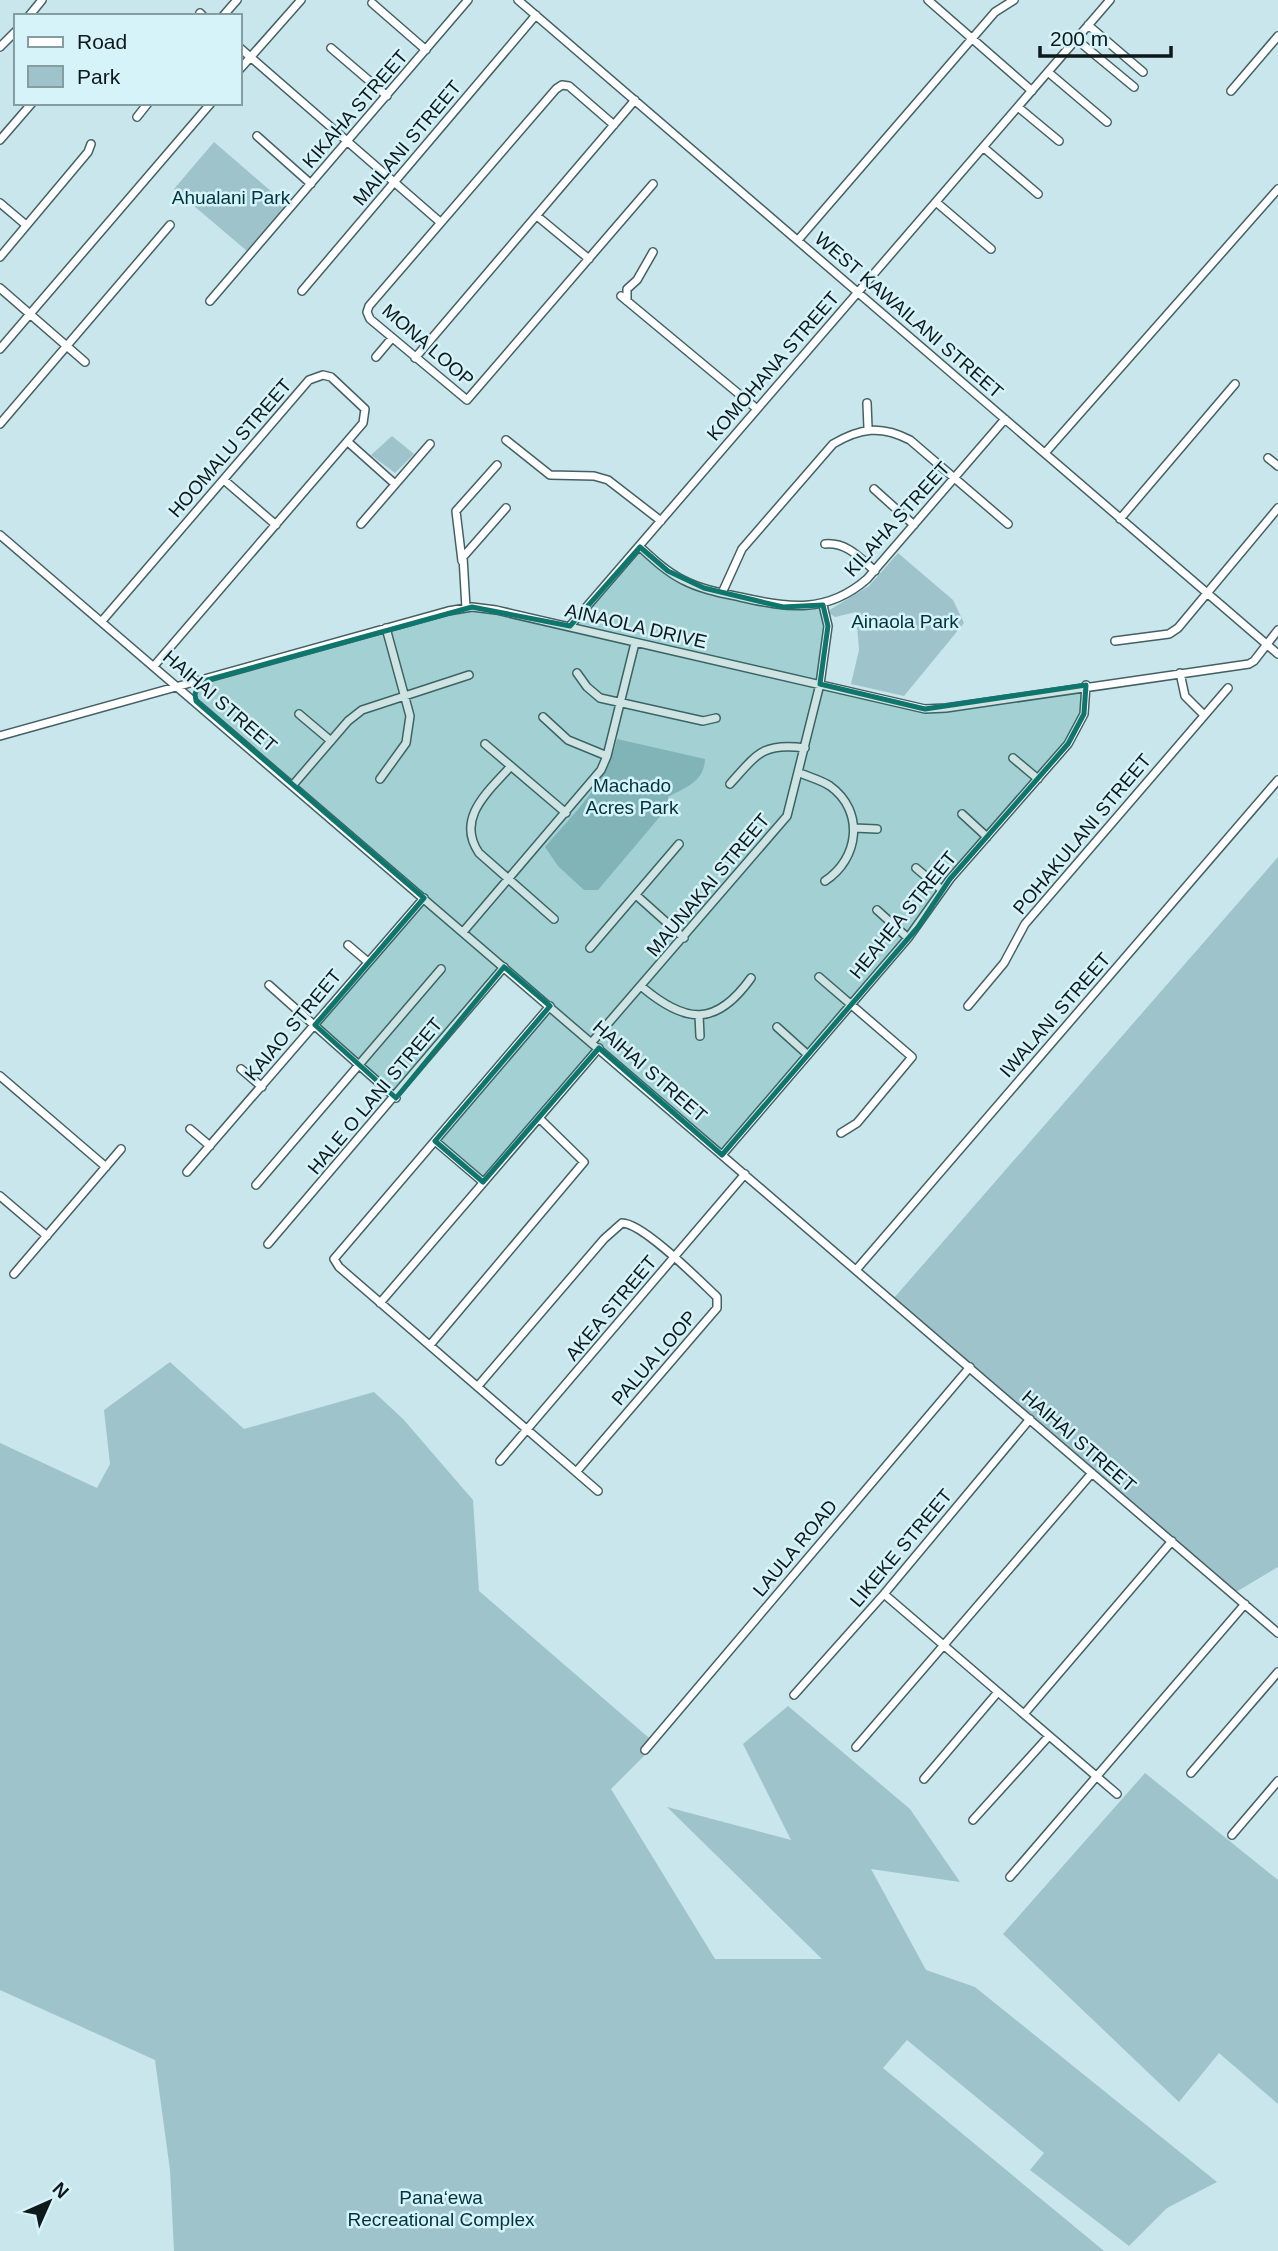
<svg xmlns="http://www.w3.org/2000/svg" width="1278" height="2251" viewBox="0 0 1278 2251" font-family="Arial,sans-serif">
<rect width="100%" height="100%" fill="#c8e6eb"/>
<path fill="#9ec3ca" d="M214,142L287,205L247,251L174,189Z
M392,436L414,454L395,473L371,455Z
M898,553L953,600L964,623L904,696L851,684L859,650L856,612L835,617L829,613L831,609L869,586Z
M617,739L705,759C704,782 686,787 668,797V807L598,890H584L558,866L545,847C573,814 607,783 617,739Z
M1278,857V1567L1236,1592L894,1298Z
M170,1362L244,1429L374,1392L403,1419L473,1500L479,1591L656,1744L611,1789L715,1959H822L667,1807L791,1840L743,1744L788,1706L910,1809L960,1882L871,1869L926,1970L975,1987L1217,2182L1167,2208L1129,2246L1030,2170L1044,2153L907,2040L883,2068L1104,2251H174L170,2170L155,2060L0,1990V1443L97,1488L110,1464L104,1410Z
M1145,1773L1278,1880V2104L1219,2053L1179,2102L1003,1934Z"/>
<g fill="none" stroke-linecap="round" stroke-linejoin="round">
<defs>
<path id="minor" d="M518,0L1278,654
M928,0L1032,91
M372,3L426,50
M200,13L203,16
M29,16L42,0
M223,16L237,0
M1088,25L1143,72
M1076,39L1134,87
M0,47L16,31
M240,48L440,222
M331,48L387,96
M240,69L301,0
M1048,72L1107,122
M1231,91L1278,36
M1018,107L1059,141
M137,117L148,103
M614,125L569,86L562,85L556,89L369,306L367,312L370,319L467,400L653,184
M257,136L311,184
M0,140L32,103
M983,147L1038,194
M936,202L991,249
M0,203L26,225
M537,216L589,259
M798,240L995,12L1014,0
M0,257L88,152L91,144
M0,288L85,362
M302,291L536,15
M621,296L757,409
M210,301L468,0
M627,301V289L637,280L653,252
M0,349L211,103
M376,357L392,338
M415,358L635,100
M867,403L868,428
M0,424L170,225
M506,440L550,475L594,476L608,480L661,521
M348,442L395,484
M1045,453L1278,189
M1268,458L1278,466
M224,480L276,525
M874,489L914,525
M1120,519L1235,384
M361,524L430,444
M0,535L1278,1633
M825,544C847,542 860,558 875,571
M640,547C653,559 667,572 683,580C700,589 721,593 740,597C788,608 827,614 867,579L1005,419
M462,561L456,511L497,465
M722,593L742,549L833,444C860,428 881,425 910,440L1008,524
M466,608L463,557L506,508
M102,621L309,380L323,375L331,377L365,409L363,423L154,666
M570,626L1110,0
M1115,641L1169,634L1178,628L1278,508
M577,673L587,687L600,698L703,721L716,718
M1180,673L1185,696L1204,715
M299,714L331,741
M543,717L568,740L607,756
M0,736L448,611L472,607L496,610L925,709L946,708L1249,664L1254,661L1278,630
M485,744L566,813
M1013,758L1038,779
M511,766C489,791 455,818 479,853L554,919
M800,773C809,777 821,780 830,786C865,811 859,859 825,881
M380,779L406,743L410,716L386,628
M730,784C757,754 763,742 805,748
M293,785L348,721L362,710L469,675
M962,814L987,837
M854,828L877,829
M916,868L942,890
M636,895L684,938
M877,910L908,938
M463,932L601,770L607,756L635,643
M348,945L368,962
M590,948L679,844
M819,977L912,1057L857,1123L841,1133
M269,985L396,1098
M642,987C686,1024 716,1027 751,978
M550,1006L334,1259L339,1267L598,1491
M968,1006L1004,963L1025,924L1228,688
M699,1015L700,1036
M777,1027L808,1055
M592,1042L787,816L820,684L828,626L823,605
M241,1069L262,1087
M0,1076L106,1167
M190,1129L210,1146
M435,1141L483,1182
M722,1155L908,938L950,879L1068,744L1084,714L1086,685
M187,1172L424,898
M256,1185L441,969
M0,1196L47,1236
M268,1244L504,967
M856,1270L1278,780
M14,1274L121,1149
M380,1303L599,1048
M430,1345L584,1162L539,1118
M478,1386L604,1239L622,1223C643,1223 700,1281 717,1297V1308L577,1471
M500,1461L745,1174
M884,1594L1117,1794
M794,1695L884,1594L1030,1419
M1024,1714L1172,1541
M856,1747L1092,1473
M645,1750L970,1367
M1191,1773L1278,1672
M924,1779L998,1692
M973,1820L1049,1736
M1232,1835L1278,1781
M1010,1877L1245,1604"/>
</defs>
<use href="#minor" stroke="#456064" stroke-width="10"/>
<use href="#minor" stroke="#fff" stroke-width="7"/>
</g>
<path fill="#0f766e" fill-opacity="0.2" stroke="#0f766e" stroke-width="5" stroke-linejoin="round" d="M640,547L668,571L704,588L783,607L823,605L828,626L820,684L925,709L1086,685L1084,714L1068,744L950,879L918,927L722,1155L599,1048L483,1182L435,1141L550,1006L504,967L396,1098L315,1025L424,898L196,701L195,694L200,682L472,607L570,626Z"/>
<g text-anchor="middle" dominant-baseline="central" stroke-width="5" stroke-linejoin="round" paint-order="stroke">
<g font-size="19" fill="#0e191b" stroke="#d5f3f9">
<text transform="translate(355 109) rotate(-49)">KIKAHA STREET</text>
<text transform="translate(407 143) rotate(-50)">MAILANI STREET</text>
<text transform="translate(909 315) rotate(41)">WEST KAWAILANI STREET</text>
<text transform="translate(428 345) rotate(41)">MONA LOOP</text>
<text transform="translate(773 366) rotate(-49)">KOMOHANA STREET</text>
<text transform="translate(230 448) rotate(-49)">HOOMALU STREET</text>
<text transform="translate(897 519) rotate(-48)">KILAHA STREET</text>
<text transform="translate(636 626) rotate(13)">AINAOLA DRIVE</text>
<text transform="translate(220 701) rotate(41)">HAIHAI STREET</text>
<text transform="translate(1082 834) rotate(-50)">POHAKULANI STREET</text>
<text transform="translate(708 885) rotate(-50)">MAUNAKAI STREET</text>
<text transform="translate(903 915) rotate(-51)">HEAHEA STREET</text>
<text transform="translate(1055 1015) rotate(-49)">IWALANI STREET</text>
<text transform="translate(293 1025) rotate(-50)">KAIAO STREET</text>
<text transform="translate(650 1071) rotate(41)">HAIHAI STREET</text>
<text transform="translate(375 1096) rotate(-50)">HALE O LANI STREET</text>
<text transform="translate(611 1308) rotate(-50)">AKEA STREET</text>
<text transform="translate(654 1358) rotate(-49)">PALUA LOOP</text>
<text transform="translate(1079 1441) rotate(41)">HAIHAI STREET</text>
<text transform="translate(795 1548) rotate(-50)">LAULA ROAD</text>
<text transform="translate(901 1548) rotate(-50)">LIKEKE STREET</text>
</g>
<g font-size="19" fill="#00353c" stroke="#d5f3f9">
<text x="231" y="197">Ahualani Park</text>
<text x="905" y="621">Ainaola Park</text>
<text x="632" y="785">Machado<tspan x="632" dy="22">Acres Park</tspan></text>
<text x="441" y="2197">Pana‘ewa<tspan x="441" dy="22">Recreational Complex</tspan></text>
</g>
</g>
<rect x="14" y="14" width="228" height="91" fill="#d5f3f9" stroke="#859ca0" stroke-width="2"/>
<rect x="28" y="37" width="35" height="10" fill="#ffffff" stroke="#859ca0" stroke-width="2"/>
<text x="77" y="49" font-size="21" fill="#0e191b">Road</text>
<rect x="28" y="66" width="35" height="21" fill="#9ec3ca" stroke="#859ca0" stroke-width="2"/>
<text x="77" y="84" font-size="21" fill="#0e191b">Park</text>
<g transform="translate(49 2202) rotate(45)" stroke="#d5f3f9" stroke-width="5" paint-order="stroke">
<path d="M0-5L12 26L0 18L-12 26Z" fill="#0e191b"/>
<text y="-10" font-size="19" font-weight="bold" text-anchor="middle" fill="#0e191b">N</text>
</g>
<path d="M1040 46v10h131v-10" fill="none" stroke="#0e191b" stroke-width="3.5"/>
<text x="1050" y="46" font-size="21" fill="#0e191b" stroke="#d5f3f9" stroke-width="5" paint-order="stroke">200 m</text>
</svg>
